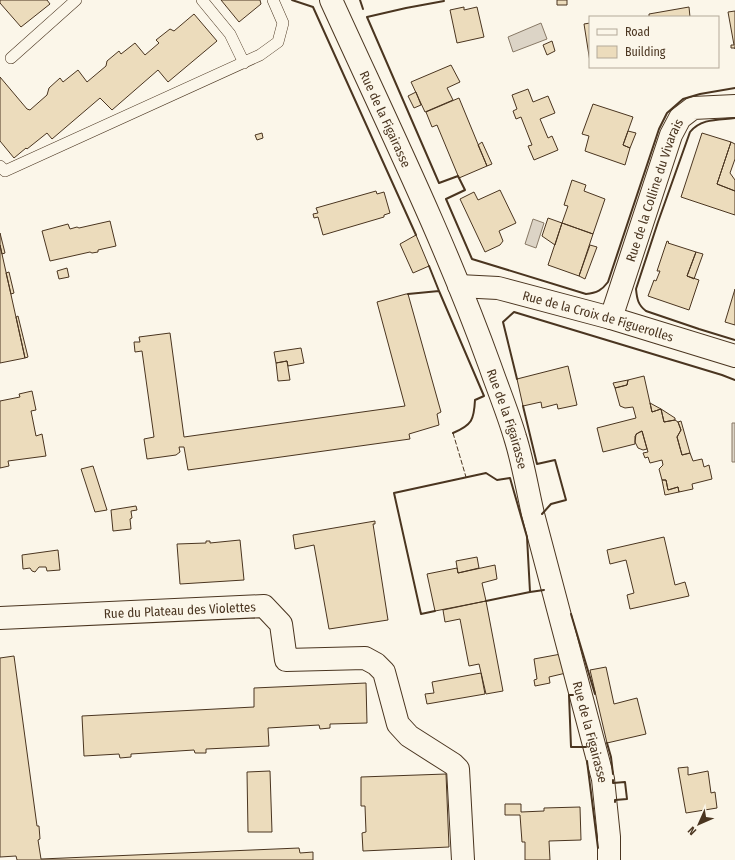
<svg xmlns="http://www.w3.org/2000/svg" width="735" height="860" viewBox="0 0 735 860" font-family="'Fira Sans Condensed',sans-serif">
<rect width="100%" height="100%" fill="#fbf6e9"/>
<path fill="#dcd4c6" stroke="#887966" d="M541,23L547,39L513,52L508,37Z
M533,219L544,223L536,248L525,244Z
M732,423H735V462H732Z"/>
<path fill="#ecdcbc" stroke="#4a3520" d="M0,0H47L50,4L21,27L0,3Z
M221,0H260L261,4L239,22Z
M557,0H567V5H557Z
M464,7V10L477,7L484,37L457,43L450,10Z
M689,7L690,17H649V14Z
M735,11V49V48H731V45H734L728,12Z
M194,14L217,41L168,82L158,70L112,110L100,98L52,139L47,133L27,149L26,148L14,158L0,141V77L27,109L30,110L47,95L49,88L60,78L63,82L78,70L87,82L106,66L107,61L119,51L121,54L135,43L145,55L159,43L156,40L170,29L174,31Z
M590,23V62L584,24Z
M552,41L555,51L547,55L543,45Z
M451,65L460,82L447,88L453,100L425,112L411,82Z
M528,89L533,102L548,96L555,113L540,119L548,138L552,136L558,150L534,160L528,146L532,145L521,117L516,119L513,111L517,109L512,95Z
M416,92L421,105L414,108L408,96Z
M459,98L487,166L459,178L437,125L432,127L426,112Z
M593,104L633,117L623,145L630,148L625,165L585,151L589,136L582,134Z
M628,131L636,133L630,148L623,145Z
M262,133L263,138L257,140L255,135Z
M702,133L731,142L717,184L735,191V215L681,197Z
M482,142L492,164L487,166L478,145Z
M731,142L735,144V159L730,173L735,180V191L717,184Z
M572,180L586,185L584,191L605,199L593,234L562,223L568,206L564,205Z
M500,190L516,223L499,231L503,241L500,245L485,252L460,199L474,192L478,200Z
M376,191L377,194L384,192L390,213L384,215V217L323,235L318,217L314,218L313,214L318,213L316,208Z
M548,218L562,223L555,245L542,236Z
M110,221L116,246L98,250V252L92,253L90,252L50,261L42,231L68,224L70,229L77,227L79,228Z
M562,223L593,234L579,276L548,265Z
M0,233L5,253L2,254L0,245Z
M416,235L429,266L413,273L400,244Z
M667,241L669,242L668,243L696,252L687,276L699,280L689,310L648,296L654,280L656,281L660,271H657Z
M0,245L25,358L0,363Z
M590,245L597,247L585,279L579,276Z
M696,252L703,254L694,279L687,276Z
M67,268L69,277L59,279L57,271Z
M9,272L14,293L11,294L6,273Z
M735,289V325L725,322Z
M406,294H408L441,412L437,414L439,425L409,434L410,439L188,470L184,447H179L180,452L176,455L147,459L144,439L154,437L142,351L135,352L134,342H140L139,337L170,333L184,437L405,406L377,302Z
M18,316L28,357L25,358L16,317Z
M301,348L304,363L288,366L287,361L276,363L274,352Z
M287,361L290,380L278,381L276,363Z
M568,366L577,405L558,409L557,404L542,408L541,402L523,406L517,379Z
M644,376L652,412L661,409L664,422L675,420L678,422L681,430L677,437L682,455L690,453L693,461L702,459L704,467L709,465L712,479L692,484L693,489L679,492L678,487L668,490L666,480H662L659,469L663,465L662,460L650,463L648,457L645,458L643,453L648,452L642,431L638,433L635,436V444L603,452L597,428L636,418L633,407L625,408L620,406L615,388L627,385L628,380Z
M628,380L627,385L615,388L613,383Z
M32,391L36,410L31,411L36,436L42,434L46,456L8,461L9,466L0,468V401L20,397L19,394Z
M650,403L661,409L652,412Z
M661,409L675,418V420L664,422Z
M681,421L690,453L682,455L677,437L681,430L678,422Z
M642,431L647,449L643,450L638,448L635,442L636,434Z
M93,466L107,510L95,512L81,469Z
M662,480H666L668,490L678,487L679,492L665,495Z
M136,506L137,510L131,511L132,518L130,519L131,529L113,531L111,510Z
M375,521V524H373L388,620L329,629L314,545L295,549L293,535Z
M664,537L675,585L685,582L689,596L630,609L627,595L634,593L626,560L610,564L607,550Z
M240,540L244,580L180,584L177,544L206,543V541H210V543Z
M58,550L60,570L47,571L46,567H39L35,572L32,571L30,568L23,569L22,555Z
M477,557L479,568L458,573L456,561Z
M495,565L497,579L482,583L486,601L435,611L427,574L457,568L458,573Z
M486,601L503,691L486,694L479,664L469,666L460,619L445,622L443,610Z
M561,654L566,673L549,677L550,683L535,686L534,680L537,679L534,659Z
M14,656L37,826H39L40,839L38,840L41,859L299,848L300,853L313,852V860H17L16,856L0,857V658Z
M606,667L614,704L637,698L646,734L607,743L590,670Z
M481,673L485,694L427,704L425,694L434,693L432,682Z
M366,683L367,723L330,724V728L320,729L319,725L268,728L269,746L206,749V753H195L194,750L131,754V757L120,758L119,754L84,756L82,716L254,707V688Z
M688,767V775L708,771L711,793L715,792L717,808L686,813L678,768Z
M270,771L272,832H248L247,772Z
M446,774L449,847L363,851L362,833L366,832L365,806H361V777Z
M505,804H521V812L544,811V808L580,807L581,840L549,841L550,860H525V842H522L520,815H505Z"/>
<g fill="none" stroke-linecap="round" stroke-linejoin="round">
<defs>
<path id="lane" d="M202,0L230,34L244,63
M11,58L76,0
M0,166L5,171L260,55L278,42L283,23L273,0"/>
<g id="street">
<path id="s1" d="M331,0C386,121 445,241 490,366C498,389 508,413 515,437C523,462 527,488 533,514L603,779L609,837V860"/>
<path id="s2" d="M459,286L498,288L611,318L735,356"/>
<path id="s3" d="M611,318L671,135L680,118L693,108L735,106"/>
<path id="s4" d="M0,618L264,606L281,624L286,660L365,658L376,664L384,672L398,724L409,736L453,764L458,769L463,860"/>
</g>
</defs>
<use href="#lane" stroke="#4a3520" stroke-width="12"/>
<use href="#street" stroke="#4a3520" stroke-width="24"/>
<use href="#lane" stroke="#fbf6e9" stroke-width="11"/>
<use href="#street" stroke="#fbf6e9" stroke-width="22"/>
<path stroke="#4a3520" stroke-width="1" stroke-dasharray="5 2" stroke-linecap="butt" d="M453,433L466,477"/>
<path stroke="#4a3520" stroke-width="2" d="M292,0L313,7L416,235
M360,0L363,9
M444,1L406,8L367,17L439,183L458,176L465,190L446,199L472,259L586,294C597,293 602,290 608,282L659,129L667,113L683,99L700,94L735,88
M735,118C719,120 701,118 690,132L658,222L636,289C637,299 638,305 646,311L699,329L735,340
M429,266L439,291
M408,294L439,291L484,396L475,400C474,420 472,425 453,433
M517,379L503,322L514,312L722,375L735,380
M523,406L537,464L555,460L566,500L551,504L542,514
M530,592L544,590
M435,611L421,614L394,493L486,473L497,480L510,478L527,537L530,592L486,601
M571,614L595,694
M573,695H569L571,747H586
M607,743L611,757L613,774
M587,761L598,848
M613,780V783L625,782L627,799L615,800V802"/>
</g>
<g text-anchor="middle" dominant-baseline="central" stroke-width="3" stroke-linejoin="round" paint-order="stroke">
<g font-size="13" fill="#4a3520" stroke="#fbf6e9">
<text stroke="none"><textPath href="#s1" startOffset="131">Rue de la Figairasse</textPath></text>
<text stroke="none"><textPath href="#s3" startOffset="135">Rue de la Colline du Vivarais</textPath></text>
<text stroke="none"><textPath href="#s2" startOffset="143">Rue de la Croix de Figuerolles</textPath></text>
<text stroke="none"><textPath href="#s1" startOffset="455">Rue de la Figairasse</textPath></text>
<text stroke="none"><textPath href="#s4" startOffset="180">Rue du Plateau des Violettes</textPath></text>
<text stroke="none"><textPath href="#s1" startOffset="779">Rue de la Figairasse</textPath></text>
</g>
</g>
<rect x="589" y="16" width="130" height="52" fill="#fbf6e9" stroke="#b4a999"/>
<rect x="597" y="29" width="20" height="6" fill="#fbf6e9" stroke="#b4a999"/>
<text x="625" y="36" font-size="12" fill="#4a3520">Road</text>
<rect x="597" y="46" width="20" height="12" fill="#ecdcbc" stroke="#b4a999"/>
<text x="625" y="56" font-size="12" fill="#4a3520">Building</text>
<g transform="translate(699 824) rotate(225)" stroke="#fbf6e9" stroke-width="3" paint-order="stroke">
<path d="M0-3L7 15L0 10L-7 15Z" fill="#4a3520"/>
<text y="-6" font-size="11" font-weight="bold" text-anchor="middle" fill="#4a3520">N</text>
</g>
</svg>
